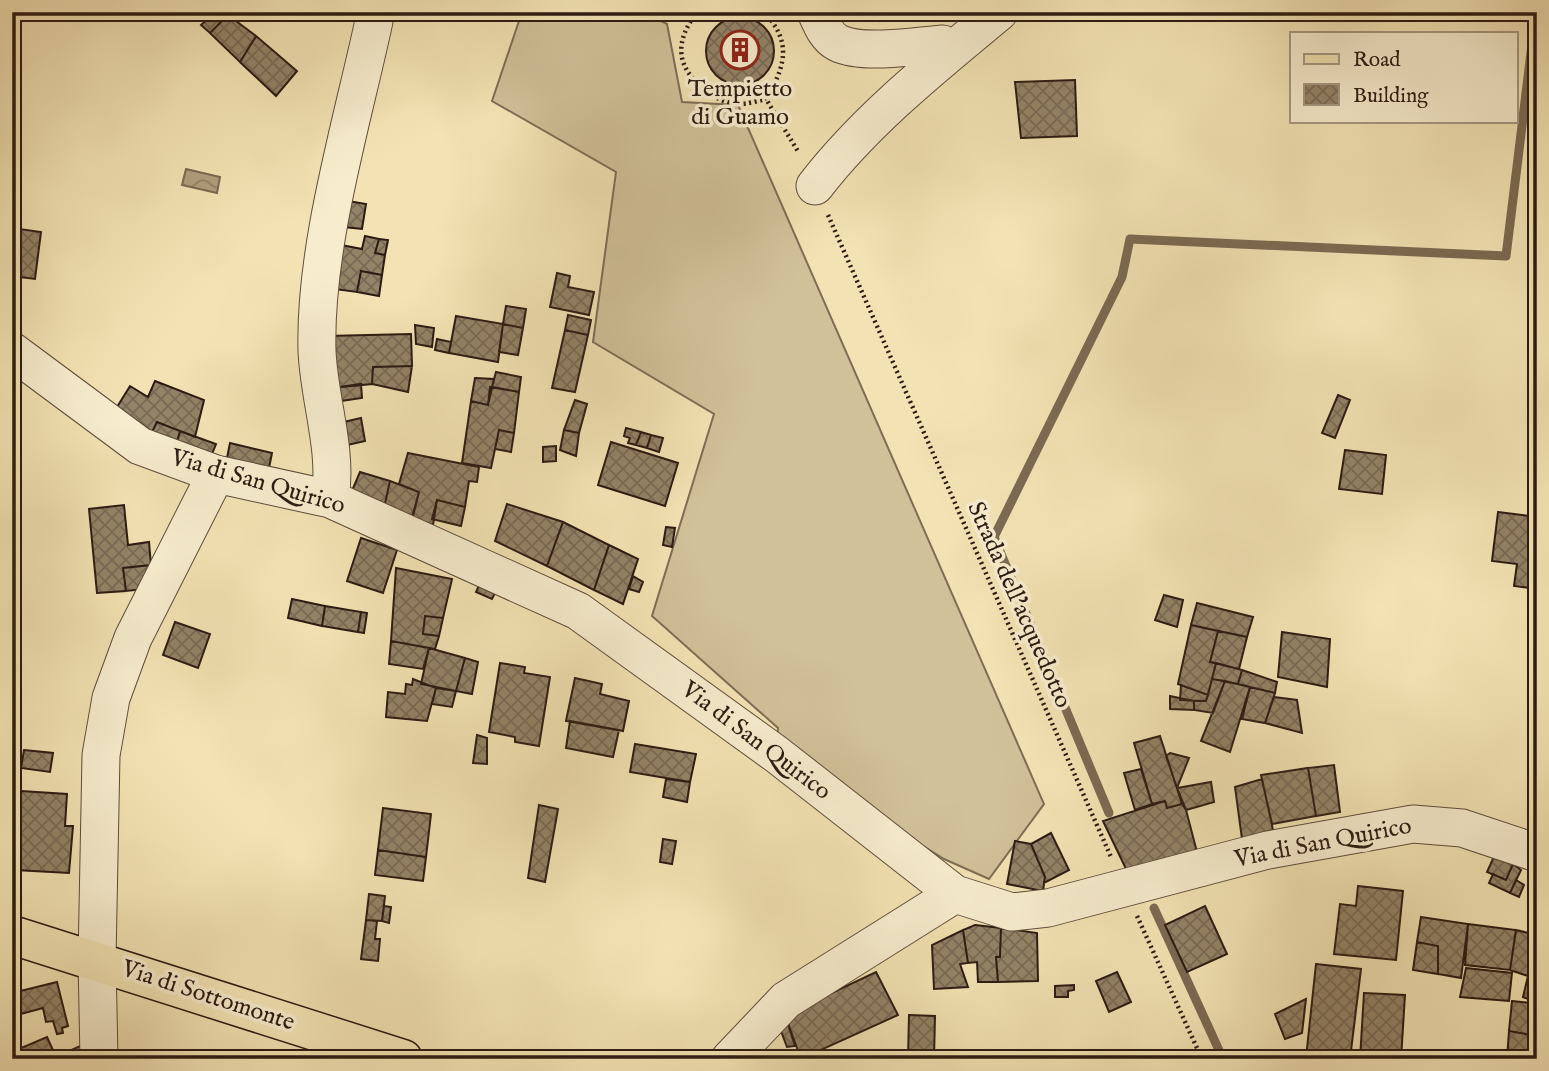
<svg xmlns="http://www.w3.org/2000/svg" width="1549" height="1071" viewBox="0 0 1549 1071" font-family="'IM FELL English',serif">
<defs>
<pattern id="water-waves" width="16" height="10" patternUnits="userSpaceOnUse" patternTransform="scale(1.75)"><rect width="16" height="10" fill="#af9f7d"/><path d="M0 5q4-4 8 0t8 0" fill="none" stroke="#8f8165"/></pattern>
<pattern id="building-cross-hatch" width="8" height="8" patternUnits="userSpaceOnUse" patternTransform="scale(1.75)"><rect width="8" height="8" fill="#938367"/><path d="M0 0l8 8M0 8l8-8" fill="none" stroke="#786a54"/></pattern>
</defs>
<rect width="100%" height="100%" fill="#f3e3b4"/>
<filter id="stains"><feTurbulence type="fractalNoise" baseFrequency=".00286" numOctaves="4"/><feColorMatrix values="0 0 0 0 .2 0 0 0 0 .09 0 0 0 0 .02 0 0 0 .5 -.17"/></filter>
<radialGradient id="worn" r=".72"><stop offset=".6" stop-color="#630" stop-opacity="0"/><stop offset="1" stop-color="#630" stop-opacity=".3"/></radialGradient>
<path fill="#d1c199" stroke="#7e6e56" stroke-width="2" d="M522,12H643L667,24L682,102L738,105L1044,804L989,879L944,859L776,754L778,728L652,616L714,414L593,342L616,172L492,101Z"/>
<path fill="url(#water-waves)" stroke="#7b6a53" stroke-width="2" d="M186,169L220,177L217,193L182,185Z"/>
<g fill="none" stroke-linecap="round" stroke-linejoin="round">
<path stroke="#7b6a53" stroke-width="9" d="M1109,813L994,537L1122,277L1130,239L1506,256L1536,12
M1154,908L1223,1059"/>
</g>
<path fill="url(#building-cross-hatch)" stroke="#2c1b13" stroke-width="2" d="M276,12H298L293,21Z
M877,12H904L880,21Z
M213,14L221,22L210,33L201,25Z
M228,15L256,36L240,62L210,33Z
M706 51a34 34 0 1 1 68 0a34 34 0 1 1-68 0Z
M256,36L297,71L276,96L240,62Z
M1075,80L1077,136L1021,138L1015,82Z
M348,201L366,204L362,229L344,227Z
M12,228L41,232L35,279L12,276Z
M365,236L379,239L375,253L385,255L382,275L361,271L357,292L334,289L341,245L362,249Z
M379,239L388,240L385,255L375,253Z
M361,271L382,275L379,296L357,292Z
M557,273L570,276L568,287L594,292L589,315L550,307Z
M506,306L526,309L523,328L503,324Z
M568,315L591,320L588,335L565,330Z
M456,316L503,324L498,362L449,353Z
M503,324L523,328L518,355L499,352Z
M415,325L434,328L432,347L416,344Z
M565,330L588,335L575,392L552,388Z
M411,334L412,366L373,367L372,384L332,388L327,336Z
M437,339L451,342L449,353L435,350Z
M373,367L412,366L408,392L372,384Z
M496,372L521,377L519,392L492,387Z
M475,378L494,379L488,405L471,401Z
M155,381L204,400L195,437L157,422L151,434L114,412L130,386L148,397Z
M361,384L362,398L334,402L332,388Z
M490,387L519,392L514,433L499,430L491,468L462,463L471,401L488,405Z
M1338,395L1350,400L1335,438L1322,433Z
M575,400L587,404L579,433L564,430Z
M361,418L365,441L343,446L339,423Z
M157,422L180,431L177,442L151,434Z
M626,428L641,432L636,445L628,443L630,438L624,436Z
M499,430L514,433L511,452L495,449Z
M564,430L579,433L576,456L560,450Z
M180,431L216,444L212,454L177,442Z
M641,432L651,435L647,448L636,445Z
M651,435L663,438L659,452L647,448Z
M611,442L678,463L665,506L598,485Z
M230,443L272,453L269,468L227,458Z
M556,446V461L543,462V447Z
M1345,450L1386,455L1382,494L1339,489Z
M408,453L479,467L477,482L469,481L465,507L437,500L433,525L412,520L419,492L399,484Z
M360,472L390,481L384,508L351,493Z
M390,481L419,492L410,525L384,508Z
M437,500L465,507L461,526L432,519Z
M507,504L563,522L547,566L495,541Z
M124,505L128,545L149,542L151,565L123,568L126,591L97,593L89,509Z
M1498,512L1537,517V589L1514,586L1517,564L1492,561Z
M563,522L609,545L594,590L547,566Z
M666,527L675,528L672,547L663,545Z
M361,538L397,550L383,593L347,581Z
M609,545L638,559L623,604L594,590Z
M151,565L154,588L126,591L123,568Z
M396,568L452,579L443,618L425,616L423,634L439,636L435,649L391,641Z
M633,576L643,582L639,592L629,589Z
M481,581L497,589L492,599L476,592Z
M1164,595L1183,600L1177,627L1155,620Z
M292,599L325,606L322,626L288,618Z
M1197,603L1253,617L1247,637L1191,625Z
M325,606L361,612L358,632L322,626Z
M361,612L367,613L364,633L358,632Z
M425,616L443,618L439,636L423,634Z
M175,622L210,634L198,668L163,655Z
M1191,625L1218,631L1210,662L1216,663L1208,695L1178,684Z
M1218,631L1247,637L1239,669L1210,662Z
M1282,632L1330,639L1327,687L1278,677Z
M391,641L429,648L423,669L389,664Z
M429,648L465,658L456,691L421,684Z
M465,658L478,662L472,694L456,691Z
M500,663L525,667L524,673L550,677L539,746L515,742V737L489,732Z
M1216,663L1242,670L1238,684L1212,679Z
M1242,670L1277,682L1275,693L1238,684Z
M575,678L602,684L600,694L629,701L623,731L566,721Z
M413,679L436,688L427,721L386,717L388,692L405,694L406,684L412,685Z
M1212,679L1225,681L1213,713L1194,710V701H1206Z
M1225,681L1250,687L1230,752L1201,741Z
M1181,685L1208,695L1206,701L1180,700Z
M1250,687L1275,693L1265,723L1242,719Z
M436,688L456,691L452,707L432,704Z
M1170,696L1194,701V710L1170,709Z
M1274,697L1297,700L1302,733L1265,723Z
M570,721L619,730L613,757L566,748Z
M477,735L487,738V764L473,763Z
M1160,736L1182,804L1167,808L1165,801L1152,804L1134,743Z
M635,744L696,754L690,782L630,772Z
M24,750L53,753L50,772L21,768Z
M1170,753L1189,758L1177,788L1166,756Z
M1334,765L1340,812L1316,816L1308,768Z
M1308,768L1316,816L1272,824L1261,775Z
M1141,769L1152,804L1135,810L1124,773Z
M666,779L690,782L687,802L663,797Z
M1262,779L1273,830L1242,839L1235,787Z
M1211,782L1214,802L1186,810L1177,788Z
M21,791L67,794L65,826H73L69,873L15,870Z
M1165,801L1167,808L1182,804L1186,810L1197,852L1128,873L1103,821Z
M539,805L558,809L545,882L528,878Z
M383,808L431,814L426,857L378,850Z
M1051,833L1069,870L1044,883L1045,877L1031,844Z
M663,839L676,841L672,864L660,862Z
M1015,841L1031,844L1045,877L1043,891L1007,884Z
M378,850L426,857L423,881L375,875Z
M1497,850L1513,864L1506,880L1487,872Z
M1513,864L1521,870L1510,893L1489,883L1493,874L1506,880Z
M1516,880L1524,885L1519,897L1510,893Z
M1358,886L1403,891L1396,960L1334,954L1340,904L1356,906Z
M369,894L385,896L382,921L366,920Z
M384,906L391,907L389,923L382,921Z
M1205,906L1227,954L1187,972L1165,925Z
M1421,917L1468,924L1461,978L1438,974V946L1417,942Z
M366,920L377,921L375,939H380L378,961L361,959Z
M1468,924L1516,930L1510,970L1465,965Z
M975,925L1001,928L1000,957H996L998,982H978L977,962L968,963L963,930Z
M1001,928L1037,933L1038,981L998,982L996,957H1000Z
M963,930L968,963L960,964L968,987L934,989L932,945Z
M1516,930L1537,935V979L1510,970Z
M1417,942L1438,946V974L1413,970Z
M1316,964L1361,969L1350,1059L1306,1058Z
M1466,968L1512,973L1509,1001L1460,997Z
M876,972L898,1015L801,1059L785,1015Z
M1117,972L1131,1002L1109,1012L1096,981Z
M1528,976L1537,979V1002L1523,997Z
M57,982L68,1026L62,1028L63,1033L57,1034L53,1021L46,1022L43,1008L17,1015L12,997V993Z
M1074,985V990L1068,991V997H1055V986Z
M1364,993L1405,995L1401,1059H1360Z
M1306,999L1302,1033L1285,1039L1275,1014Z
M1512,1001L1532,1003L1531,1018H1537V1036L1509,1031Z
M785,1015L795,1046L787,1047L778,1023Z
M909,1015L935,1016L934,1059H908Z
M1509,1031L1537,1036V1059H1507Z
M47,1037L57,1059H18L14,1051Z
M87,1043L90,1051L72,1059L69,1051Z"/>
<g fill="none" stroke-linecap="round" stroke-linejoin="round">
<defs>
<path id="minor" d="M816,12C821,23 826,37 838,43C863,55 916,46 943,44L948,54
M815,186C866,120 935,65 999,12
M12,351L140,446L216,474L330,499L578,611L776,754L955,894L1012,912L1048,908L1268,850L1413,824L1462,828L1537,853
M330,499C338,450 319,400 317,351C314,248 352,123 374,21
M99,1059L97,960L101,755L111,698L133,638L216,474
M730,1059L786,1000L955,894"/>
<path id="major" d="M12,935L403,1059"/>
</defs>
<use href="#minor" stroke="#5e4d3b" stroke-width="39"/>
<use href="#major" stroke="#2c1b13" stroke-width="41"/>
<path stroke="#2c1b13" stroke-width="4.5" stroke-dasharray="2 3.5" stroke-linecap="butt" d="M697,12C675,41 675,66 704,89C713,97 726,104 739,104C747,104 758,101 766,99
M764,12C792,42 786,65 766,99L799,153
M828,215L1111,857
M1137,916L1202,1059"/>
<use href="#minor" stroke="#f7edce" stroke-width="37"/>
<use href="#major" stroke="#f3e3b4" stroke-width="38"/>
</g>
<defs>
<symbol id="building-ring" viewBox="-11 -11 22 22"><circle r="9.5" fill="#f7edce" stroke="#8f2418" stroke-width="1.5"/><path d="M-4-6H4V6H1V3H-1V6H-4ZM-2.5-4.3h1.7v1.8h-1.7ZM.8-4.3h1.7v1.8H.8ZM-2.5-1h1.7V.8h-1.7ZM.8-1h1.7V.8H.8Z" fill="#8f2418"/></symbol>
</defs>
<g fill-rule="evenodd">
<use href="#building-ring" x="718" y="28" width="44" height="44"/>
</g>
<g text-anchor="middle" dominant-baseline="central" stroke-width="7" stroke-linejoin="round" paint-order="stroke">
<g font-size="24" fill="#2c1b13" stroke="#f7edce">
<text x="740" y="89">Tempietto<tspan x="740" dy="28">di Guamo</tspan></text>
</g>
<g font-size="24" fill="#2c1b13" stroke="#f7edce">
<text transform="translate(258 482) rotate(16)">Via di San Quirico</text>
<text transform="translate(1019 605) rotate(66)">Strada dell'acquedotto</text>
<text transform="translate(756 741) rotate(37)">Via di San Quirico</text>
<text transform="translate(1323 843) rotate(-11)">Via di San Quirico</text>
<text transform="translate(208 996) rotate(18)">Via di Sottomonte</text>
</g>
</g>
<rect width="1549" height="1071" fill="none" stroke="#f3e3b4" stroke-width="42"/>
<rect x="14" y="14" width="1521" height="1043" fill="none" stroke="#2c1b13" stroke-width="3.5"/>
<rect x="21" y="21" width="1507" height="1029" fill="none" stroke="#2c1b13" stroke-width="2"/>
<rect x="1290" y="32" width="228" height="91" fill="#f7edce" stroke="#a69983" stroke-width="2"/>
<rect x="1304" y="54" width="35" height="10" fill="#f3e3b4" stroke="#a69983" stroke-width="2"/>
<text x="1353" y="66" font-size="21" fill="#2c1b13">Road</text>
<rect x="1304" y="84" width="35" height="21" fill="url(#building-cross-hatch)" stroke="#a69983" stroke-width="2"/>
<text x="1353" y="102" font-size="21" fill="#2c1b13">Building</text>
<rect width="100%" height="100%" filter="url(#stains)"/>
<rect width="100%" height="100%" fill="url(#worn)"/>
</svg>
